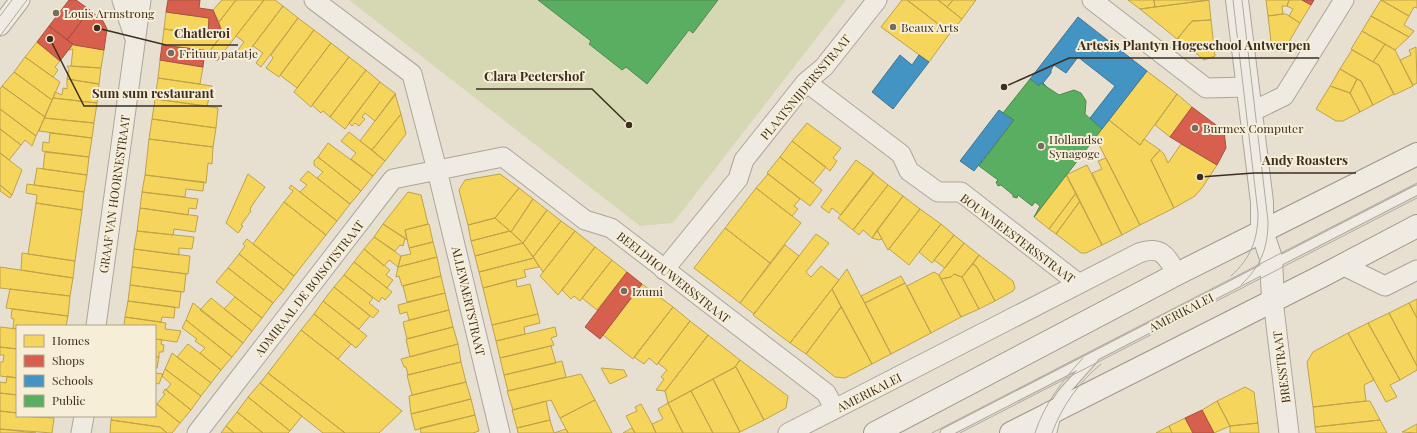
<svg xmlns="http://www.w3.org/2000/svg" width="1417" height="433" viewBox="0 0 1417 433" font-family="'Playfair Display',serif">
<rect width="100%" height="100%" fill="#e7e0d1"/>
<path fill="#d6d7b3" d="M349,0H538L591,41L589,44L622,70L626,67L646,84L689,30L693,33L718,0H846L673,223L640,226Z"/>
<path fill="#f6d55c" stroke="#bea34a" d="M222,0H236L219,22L213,10Z
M236,0H264L219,58L210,51L218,40V36L224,37L219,22Z
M264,0H275L283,6L246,55L238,50L244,42L236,36Z
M902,0H907L950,33L929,62L881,27Z
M907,0H938L962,19L950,33Z
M938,0H953L947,7Z
M953,0H976L962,19L947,7Z
M1128,0H1154L1155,7L1140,9Z
M1154,0H1209L1155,7Z
M1209,0L1211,20L1192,21L1177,39L1140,9Z
M1266,0H1289L1287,6H1282L1283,14L1268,16Z
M1289,0H1302L1311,5L1300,23L1289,16L1293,9L1287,6Z
M1381,0L1409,16L1404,25L1414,31L1409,37L1371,16Z
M1381,0H1417V8L1414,7L1409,16Z
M283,6L298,18L261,67L256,63L263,53L253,46Z
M166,12L209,18L208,35L164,29Z
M1283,14H1286L1300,23L1283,52L1272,50L1268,16Z
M1371,16L1409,37L1395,50L1362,31Z
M298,18L314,30L279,77L266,68L273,58L271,55Z
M1211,20L1215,56L1204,60L1178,38L1192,21Z
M164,29L218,36V40L210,51L162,45Z
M314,30L331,43L297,88L280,75Z
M1362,31L1385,44L1373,62L1351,49Z
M37,42L60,61L55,67L58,70L53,77L25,57Z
M331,43L349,57L311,107L294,92Z
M73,44L104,50L101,68L71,66L73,49L69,50Z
M1385,44L1395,50L1413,86L1394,95L1379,65L1373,62Z
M1416,47L1417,83L1413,85L1400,60L1411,55L1409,50Z
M1352,50L1379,65L1394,94L1373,105L1361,81L1340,69Z
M25,57L60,82L52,100L14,72Z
M349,57L366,70L330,117L323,111L321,113L312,105Z
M160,60L203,67L200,84L158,78Z
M67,66L101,68L99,84L67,79L69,69Z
M1340,69L1357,79L1350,93L1330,86Z
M366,70L380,82L345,129L330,117Z
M1147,71L1177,94L1140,145L1109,120Z
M14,72L52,100L45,117L2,86Z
M158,78L212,86L207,106L155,99Z
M67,79L99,84L97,103L53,98L55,92L62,95L63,88L67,89Z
M1357,79L1361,81L1373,105L1360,112L1350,93Z
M380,82L396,94L375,121L365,113L362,117L365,119L359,126L355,123L352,126L349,123Z
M2,86L45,117L36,136L0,109V89Z
M1330,86L1350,93L1360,112L1343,121H1336L1316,109Z
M395,94L401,114L372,150L360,141Z
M1177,94L1192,107L1170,137L1155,125Z
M53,98L97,103L94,123L44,118Z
M155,99L218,108L216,128L152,119Z
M0,109L36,136L32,146L25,140L21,145L0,129Z
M401,114L406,134L385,161L372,150Z
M44,118L94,123L92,138L39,131Z
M152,119L216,128L213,147L149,139Z
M1109,120L1140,145L1144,139L1160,150L1151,160L1174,208L1140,225L1095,137Z
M807,123L841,148L833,158L837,161L830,171L792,141Z
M0,129L21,145L9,160L0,153Z
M349,132L385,161L373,176L351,159L356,153L341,141Z
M50,133L92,138L89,157L42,151L43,142L49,143Z
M149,139L213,147L212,164L208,163L206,183L145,175Z
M792,141L826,167L813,183L780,157Z
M328,143L373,176L361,191L318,157Z
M1181,144L1217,165L1202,188L1195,196L1174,208L1151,160L1160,150L1164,154L1168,163Z
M45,152L89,157L87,175L43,169Z
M0,153L22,170L12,195L0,185Z
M318,157L361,191L350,204L317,178L323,172L314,165V161Z
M780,157L822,190L810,206L767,173Z
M1106,158L1140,225L1122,235L1092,173L1102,169L1098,161Z
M856,160L874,173L841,215L832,208L829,213L821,207Z
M1087,165L1122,235L1102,245L1066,175Z
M37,168L87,175L84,192L34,185Z
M308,171L350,204L337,221L300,192L307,185L300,180Z
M873,173L888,185L853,230L838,218Z
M248,174L265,187L255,201L250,209L251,211L241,225L243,226L238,233L226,223Z
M500,174L519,188L495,218L468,225L459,190L465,180Z
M768,174L800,199L794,206L798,209L792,216L756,188Z
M1066,174L1076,193L1049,229L1034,217Z
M145,175L204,182L203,191L186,189L185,197L142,192Z
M27,184L84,192L82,210L36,203L37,195L26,193Z
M0,185L12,195L10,198L0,191Z
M291,185L337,221L326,235L284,202L293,191L289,188Z
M888,185L903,196L872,238L863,230L859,235L853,230Z
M519,188L533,199L511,232L495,218Z
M756,188L801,223L770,263L725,228Z
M142,192L198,199L196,209L189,208L188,215L140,208Z
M408,192L421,195L428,224L405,230L407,240L383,224Z
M1076,193L1080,201L1056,234L1049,229Z
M903,196L920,209L888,250L877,230Z
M533,199L547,210L523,243L511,232Z
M1080,201L1102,245L1086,253H1081L1056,234Z
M284,202L326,235L294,276L253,244Z
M36,203L82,210L75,261L28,254Z
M140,208L198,216L195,232L174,229L173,235L137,231Z
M920,209L941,224L909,265L889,249Z
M547,210L561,221L533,257L523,243Z
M495,218L510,231L471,241L468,225Z
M561,221L575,231L543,272L533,257Z
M383,224L405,238L403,246L400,245L395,251L374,237Z
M429,224L433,242L409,248L405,230Z
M941,224L954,235L932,263L919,252Z
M725,228L770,263L740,303L694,268Z
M877,230L882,239L879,240L872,238Z
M137,231L194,237L192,249L179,248V255L134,249Z
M510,231L523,243L475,256L471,241Z
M575,231L595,247L558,295L540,276Z
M816,234L829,243L806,272L811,277L821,266L839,280L790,343L753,315Z
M954,235L964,243L945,268L934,260Z
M374,237L401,256L398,267L389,260L384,266L364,249Z
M247,239L294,276L284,290L239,254L245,246L243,244Z
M433,242L437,257L398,267L401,256L411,254L409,248Z
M523,243L534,258L479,272L475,256Z
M964,243L979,255L962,277L954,274L951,277L941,279L939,275Z
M785,245L799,256L754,314L740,303Z
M595,247L612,260L580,301L574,296L571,299L562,290Z
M134,249L190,256L188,274L132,267Z
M364,249L390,270L386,275L393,280L387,288L354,262Z
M22,253L75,261L73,278L21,270Z
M239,254L284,290L273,303L228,268Z
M979,255L1013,281L1015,288L1013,291L995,301L977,267L973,264Z
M437,257L441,276L402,286L399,276L396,277L398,267Z
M534,258L539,267L524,270L526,277L483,288L479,272Z
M612,260L627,272L597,310L582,298Z
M354,262L392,292L385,300L382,297L379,302L344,275Z
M973,264L977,267L995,301L979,309L962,277Z
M0,267L73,278L70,296L0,288Z
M132,267L186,274L184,292L130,285Z
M228,268L273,303L262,318L216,282Z
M847,269L891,354L872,364L832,289Z
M934,272L939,275L961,317L931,333L907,286Z
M954,274L962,277L979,309L961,317L941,279L951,277Z
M344,275L373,298L369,303L379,311L373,318L334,287Z
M441,276L445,293L407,302L403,286Z
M901,276L905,283L865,303L861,296Z
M516,279L517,287L530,284L538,314L492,325L483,288Z
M905,283L931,333L891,354L865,303Z
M642,284L673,307L633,359L603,335Z
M130,285L181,292L179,308L128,301Z
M334,287L370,316L359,329L323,301Z
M10,289L70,296L68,316L6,308Z
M832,289L841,307L806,354L790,343Z
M445,293L449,310L409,320L407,312L400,314L398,305Z
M235,297L262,318L252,331L224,309Z
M211,298L252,331L243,343L200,310Z
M1417,299V318L1409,303Z
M128,301L175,307L174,318L162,317L161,322L125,317Z
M323,301L367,336L356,348L314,314Z
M193,303L243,343L232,357L186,320Z
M1409,303L1417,318V366L1389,313Z
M673,307L690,321L657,365L649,358L644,364L634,357Z
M841,307L872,364L845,378L835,377L806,354Z
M12,309L68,316L66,326H17V329L13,328L14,319L11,318Z
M449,310L453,327L407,339L403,322Z
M1389,313L1417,366V370L1400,380L1368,323Z
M314,314L351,344L338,359L301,330Z
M538,314L540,323L524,327L525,334L496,341L492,325Z
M125,317L166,323L165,329L181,331L177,342L155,339V326H124Z
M186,320L232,357L221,370L200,353L205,348L195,341L197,339L182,328Z
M690,321L708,335L665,391L656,390L664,379L661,377L667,370L658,363Z
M1368,323L1400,380L1390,385L1397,397L1386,402L1348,333Z
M0,327L17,329V349L0,347Z
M453,327L458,344L410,357L406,339Z
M555,327L557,336L551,338L554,345L500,358L496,341Z
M301,330L338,359L402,411L379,433H345L268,373Z
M1348,333L1374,380L1364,385L1366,401L1313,407L1307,362L1313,352Z
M708,335L740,360L735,367L668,403L665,391Z
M155,339L162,340L161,344L164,345L163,352H159V357H155Z
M188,344L221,370L211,383L177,357Z
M458,344L461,362L408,375L406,367H404L401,359Z
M551,346L556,363L504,375L500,358Z
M0,347L17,349V378L0,376V362H3L4,355H0Z
M172,353L211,383L201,396L165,369Z
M155,357H159L157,368H155Z
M740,360L788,396L786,408L764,420L736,367H735Z
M562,361L566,377L508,391L504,375Z
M461,362L466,382L412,395L407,375Z
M736,367L764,420L740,432L713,379Z
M601,368L624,370L627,376L610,384Z
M165,369L201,396L191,410L166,390L171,384L162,376Z
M155,373L163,374L159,384L155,383Z
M268,373L345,433H323L260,383Z
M581,374L595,400L560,418L551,400L513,410L507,391Z
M7,376L17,378V395L0,393V382L6,383Z
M713,379L740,432L738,433H713L691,391Z
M466,382L471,399L411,414L409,396Z
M260,383L302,416L290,431L248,397Z
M1245,387L1254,392L1258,423L1230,426L1217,401Z
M165,389L191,410L180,423L157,404L165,394L163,393Z
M691,391L713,433H683L668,403Z
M0,393L17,395V413L0,411Z
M248,397L290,431L288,433H263L237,412Z
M471,399L475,415L415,430L411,414Z
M595,400L612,433H568L560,418Z
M546,401L550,420L517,428L512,410Z
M1217,401L1230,426L1214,433L1202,410Z
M1366,401H1370L1380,420L1315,427L1313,407Z
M155,403L180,423L172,433H167L160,427L111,420L112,416H155Z
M668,403L683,433H656L652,424L663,419L658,409Z
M641,404L652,424L656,433H635L626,416L637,411L635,407Z
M0,411L17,413V416L54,418L52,433L0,429Z
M237,412L263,433H234L226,426Z
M475,415L479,431L473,433H421L420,428Z
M1185,418L1193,433H1172L1169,426Z
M111,420L160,427L167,433H110Z
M550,420L554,433L566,429L568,433H518L517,428Z
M1380,420L1387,433H1316L1315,427Z
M1258,423L1259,433H1230V426Z
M1417,424V433L1402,432Z
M226,426L234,433H221Z
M1169,426L1172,433H1156Z
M632,428L635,433H623Z
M0,429L36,433H0Z"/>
<path fill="#d6604d" stroke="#a85140" d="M69,0H76L90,10L67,40L49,26Z
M168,0H200L199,8L213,10L224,37L208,35L209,18L166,12Z
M1302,0H1314L1311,5Z
M90,10L103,21L107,29L104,50L74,45L67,40Z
M49,26L73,44L60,61L37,42Z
M162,45L210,51L219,58L218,60L204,58L203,67L160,60Z
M1192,107L1224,131L1226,148L1217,165L1170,137Z
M627,272L642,284L600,339L585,327Z
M1202,410L1214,433H1193L1185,418Z"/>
<path fill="#4393c3" stroke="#417592" d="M1078,17L1147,71L1102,129L1090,118L1115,86L1078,57L1066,73L1054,65L1051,70V73L1043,83L1048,88L1041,83L1039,86L1030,79Z
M900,55L912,65L919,55L929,62L893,109L872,92Z
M999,110L1014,120L974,171L960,161Z"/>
<path fill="#5aae61" stroke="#51884e" d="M538,0H718L693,33L689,30L647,84L626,67L622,70L589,44L591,41Z
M1030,79L1039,86L1041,83L1059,95L1074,90L1081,93L1086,101L1085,114L1102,129L1034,217L1040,206L1035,202L1032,206L1018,195L1017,198L1013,197V195L1001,185L998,186L996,182L998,180L979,166L1014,120L1003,113Z"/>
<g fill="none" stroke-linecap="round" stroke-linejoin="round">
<defs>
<path id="service" d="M1055,405L1062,394L1094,358
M945,433L1417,190"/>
<path id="minor" d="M122,0L134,36
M314,0L412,74L437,170L500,433
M1092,0L1206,88L1247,87
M0,26L20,0
M806,82L901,154L909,171L938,192H961L1079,284
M1251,112L1284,96L1344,0
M1342,265L1385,286L1417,270
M664,270L738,179L744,160L806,82L824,67L877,0
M1273,300L1289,433
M96,326L141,0
M81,433L84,416
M197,433L393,179L503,157L585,220L611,228L826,393L835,409
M788,433L1139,253C1162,245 1166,256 1177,274"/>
<path id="tertiary" d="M1237,0L1262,202V232L1271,258L1273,300
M1045,433L1050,413"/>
<path id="secondary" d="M875,433L1177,274L1417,154
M1011,433L1324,275L1417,226"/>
</defs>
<use href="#service" stroke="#ada599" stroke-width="11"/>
<use href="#minor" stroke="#ada599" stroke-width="21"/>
<use href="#tertiary" stroke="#ada599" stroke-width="24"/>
<use href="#secondary" stroke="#9c958a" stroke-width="24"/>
<use href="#service" stroke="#efebe3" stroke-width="9"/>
<use href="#minor" stroke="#efebe3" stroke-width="19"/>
<use href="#tertiary" stroke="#efebe3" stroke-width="22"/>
<use href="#secondary" stroke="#efebe3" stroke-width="22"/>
<path stroke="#afaaa2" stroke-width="1" d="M0,16L12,0
M0,36L27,0
M1231,276C1251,258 1258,239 1258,213L1233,0
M1241,285C1261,266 1268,248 1268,221L1242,0
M932,433L1417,183
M960,433L1417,198
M1035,433C1044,404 1063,380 1083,358
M1052,433C1062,406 1079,382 1101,364"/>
</g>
<g fill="#786c5e" stroke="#f7eed8" stroke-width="1.5">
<circle cx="56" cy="13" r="4"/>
<circle cx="893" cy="27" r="4"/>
<circle cx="171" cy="53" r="4"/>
<circle cx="1195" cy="128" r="4"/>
<circle cx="1041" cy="146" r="4"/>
<circle cx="624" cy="291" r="4"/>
</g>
<g text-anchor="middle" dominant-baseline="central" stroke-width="4" stroke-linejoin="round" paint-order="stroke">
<g font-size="12" fill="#3d2e20" stroke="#f7eed8" text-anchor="start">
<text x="64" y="13">Louis Armstrong</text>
<text x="901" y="27">Beaux Arts</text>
<text x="179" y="53">Frituur patatje</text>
<text x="1203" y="128">Burmex Computer</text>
<text x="1049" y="139">Hollandse<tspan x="1049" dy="14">Synagoge</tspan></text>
<text x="632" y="291">Izumi</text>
</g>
<g font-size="12" fill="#3d2e20" stroke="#f7eed8">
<text transform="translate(805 87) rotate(-50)">PLAATSNIJDERSSTRAAT</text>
<text transform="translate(114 194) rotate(-82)">GRAAF VAN HOORNESTRAAT</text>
<text transform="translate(1018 238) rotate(37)">BOUWMEESTERSSTRAAT</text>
<text transform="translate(674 277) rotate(38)">BEELDHOUWERSSTRAAT</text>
<text transform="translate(309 288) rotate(-52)">ADMIRAAL DE BOISOTSTRAAT</text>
<text transform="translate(469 301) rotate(77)">ALLEWAERTSTRAAT</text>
<text transform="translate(1181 312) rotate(-27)">AMERIKALEI</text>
<text transform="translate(1281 367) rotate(-97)">BRESSTRAAT</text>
<text transform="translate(869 392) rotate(-27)">AMERIKALEI</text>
</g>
</g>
<path fill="none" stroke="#3d2e20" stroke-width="1.5" d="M97 28L166 45H238M1004 87L1069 58H1319M629 125L592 89H476M50 39L84 106H222M1200 177L1254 173H1356"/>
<g fill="#3d2e20" stroke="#f7eed8" stroke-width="1.5">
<circle cx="97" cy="28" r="4"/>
<circle cx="1004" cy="87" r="4"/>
<circle cx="629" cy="125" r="4"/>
<circle cx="50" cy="39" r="4"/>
<circle cx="1200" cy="177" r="4"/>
</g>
<g font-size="13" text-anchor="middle" font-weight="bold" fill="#3d2e20" stroke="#f7eed8" stroke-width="4" stroke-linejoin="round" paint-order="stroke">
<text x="202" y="38">Chatleroi</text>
<text x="1194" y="50">Artesis Plantyn Hogeschool Antwerpen</text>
<text x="534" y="81">Clara Peetershof</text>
<text x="153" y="98">Sum sum restaurant</text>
<text x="1305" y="165">Andy Roasters</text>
</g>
<rect x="16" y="325" width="140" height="92" fill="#f7eed8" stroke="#ada18e"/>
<rect x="24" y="335" width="20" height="12" fill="#f6d55c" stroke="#ada18e"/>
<text x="52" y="345" font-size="12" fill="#3d2e20">Homes</text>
<rect x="24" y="355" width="20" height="12" fill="#d6604d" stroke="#ada18e"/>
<text x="52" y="365" font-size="12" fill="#3d2e20">Shops</text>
<rect x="24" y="375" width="20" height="12" fill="#4393c3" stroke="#ada18e"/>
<text x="52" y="385" font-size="12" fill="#3d2e20">Schools</text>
<rect x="24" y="395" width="20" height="12" fill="#5aae61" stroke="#ada18e"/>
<text x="52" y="405" font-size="12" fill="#3d2e20">Public</text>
</svg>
